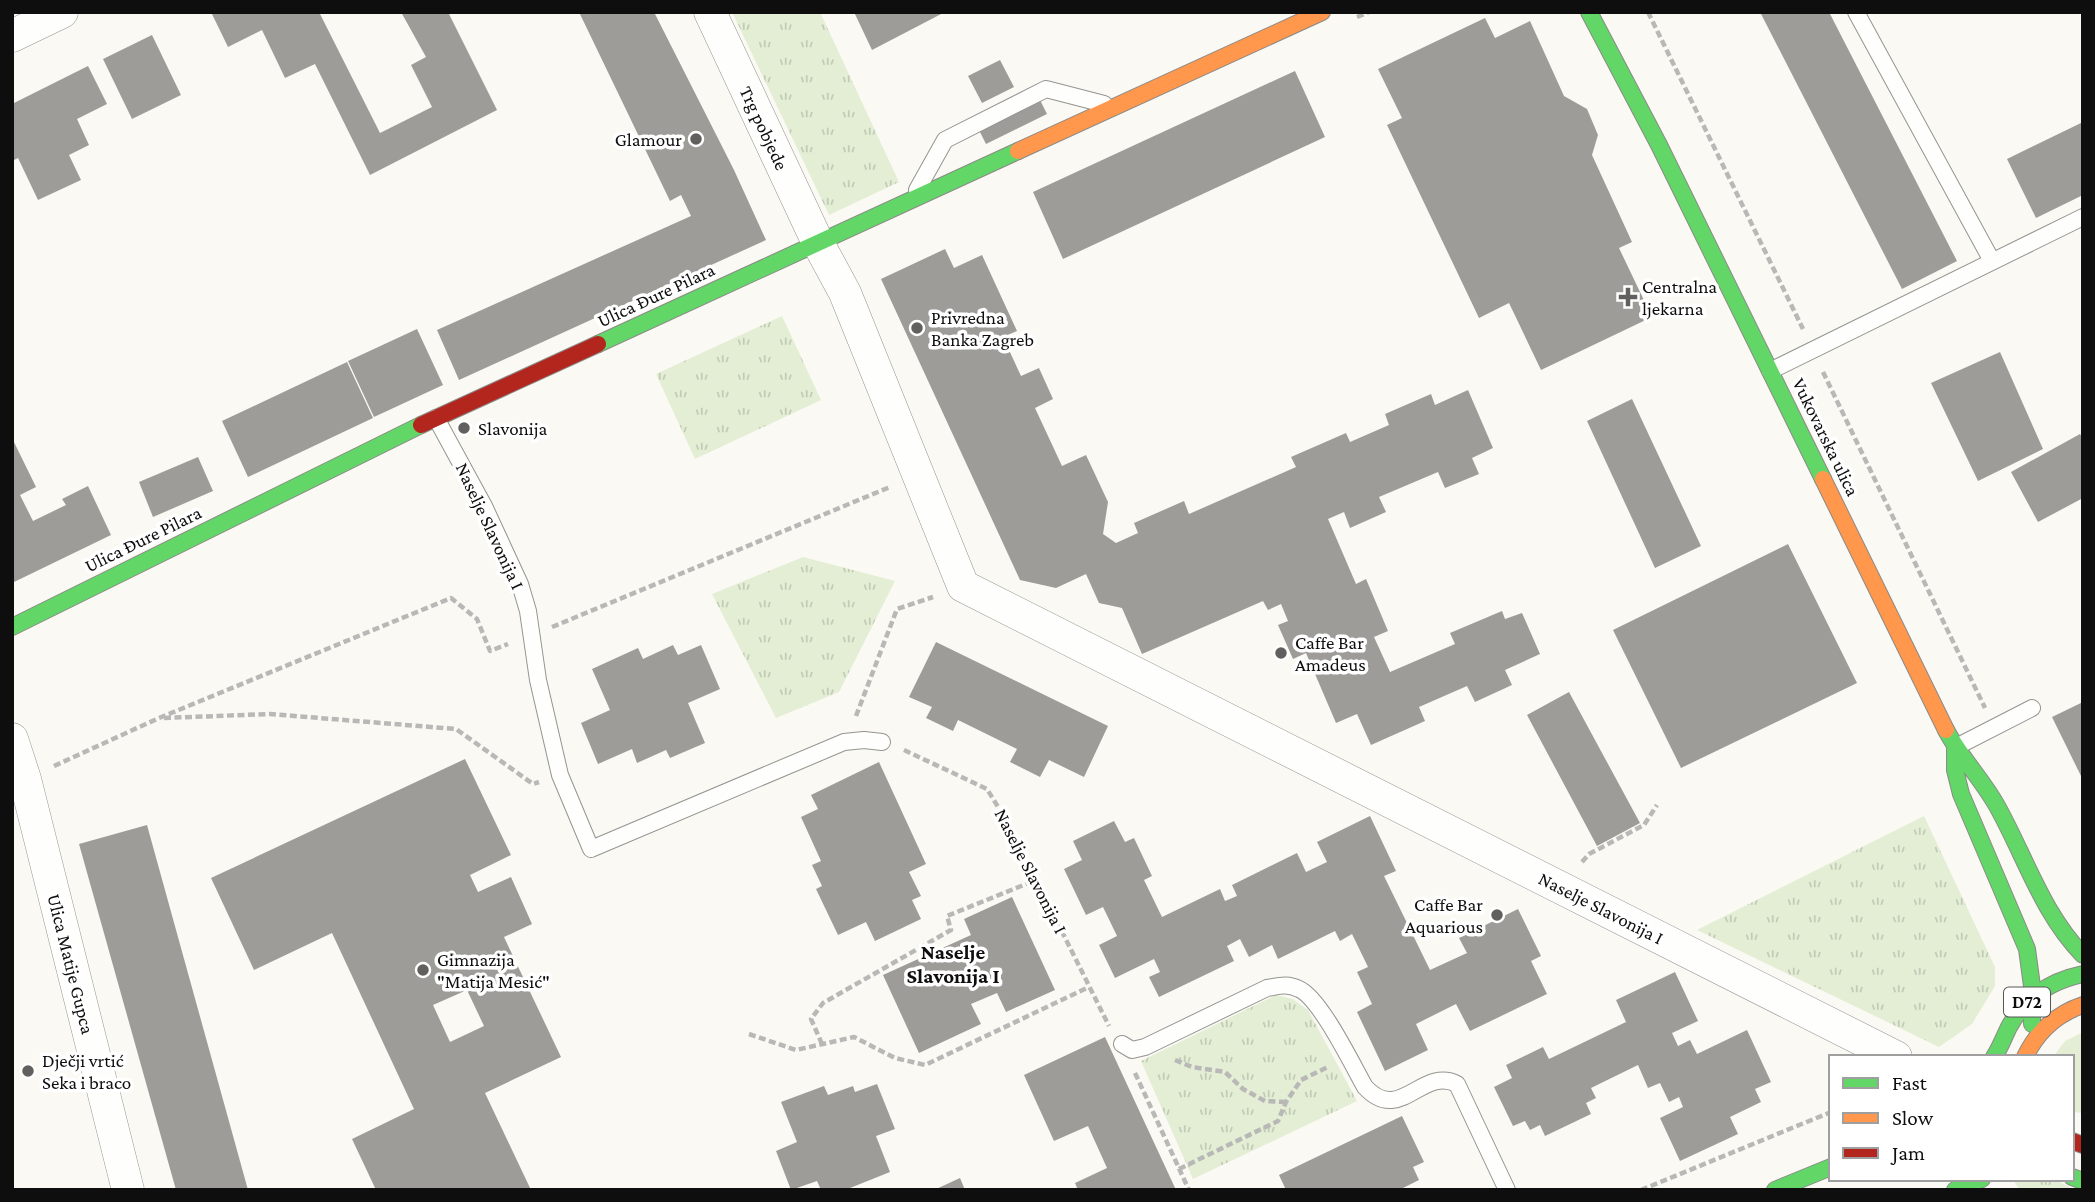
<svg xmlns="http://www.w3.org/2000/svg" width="2095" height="1202" viewBox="0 0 2095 1202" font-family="'Crimson Pro',serif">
<defs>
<pattern id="grass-tufts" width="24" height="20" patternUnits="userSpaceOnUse" patternTransform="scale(1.75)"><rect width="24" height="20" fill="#e4eed5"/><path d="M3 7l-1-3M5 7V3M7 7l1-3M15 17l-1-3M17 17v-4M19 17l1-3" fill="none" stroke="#c2cbb6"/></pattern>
</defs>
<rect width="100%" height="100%" fill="#faf9f3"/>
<path fill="url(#grass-tufts)" d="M732,12H820L899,182L829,215Z
M782,316L821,400L695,459L656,374Z
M803,557L895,581L839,692L776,718L712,594Z
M1924,816L1995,967V986L1972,1024L1939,1047L1697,930Z
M1276,995L1293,999L1308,1010L1357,1101L1193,1179L1141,1061Z
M2083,1032V1113L2072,1112V1057H2053L2065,1041Z
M2054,1179L2075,1190H2020L2013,1180Z"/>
<path fill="#9e9c98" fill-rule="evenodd" d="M211,12H319L380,133L432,107L411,65L426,57L401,12H448L497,110L370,175L315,64L285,78L262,30L228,47Z
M579,12H654L734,170L766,240L459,380L437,330L691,216L681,195L670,201Z
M854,12H945L872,50Z
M1760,12H1829L1957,261L1902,289Z
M1485,18L1495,38L1530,21L1564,96L1587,109L1598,135L1592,155L1632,242L1619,248L1652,317L1541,370L1509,303L1479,318L1387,125L1402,118L1378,69Z
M152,35L181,95L132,119L103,59Z
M1000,60L1014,87L982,103L968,76Z
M88,66L107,104L77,119L89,145L69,155L81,180L38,200L18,158L12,161V104Z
M1295,71L1325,137L1063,259L1033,192Z
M1035,90L1047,114L986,144L974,120Z
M2083,122V195L2036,218L2007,159Z
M945,249L954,268L982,255L1017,331L1003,337L1021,376L1039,368L1053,399L1035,408L1062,466L1086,455L1108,502L1103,534L1116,543L1138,533L1134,523L1184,501L1189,514L1296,467L1291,457L1346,433L1350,442L1389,425L1385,414L1431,394L1435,405L1468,390L1493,448L1472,458L1479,474L1445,488L1438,472L1379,497L1386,512L1350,528L1344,512L1328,519L1356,584L1366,579L1388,631L1374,637L1390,672L1455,644L1450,633L1502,611L1505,619L1522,613L1540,654L1505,670L1512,685L1475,702L1467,686L1419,707L1425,721L1371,745L1357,714L1336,723L1306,653L1293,659L1278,625L1288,621L1281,604L1268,610L1263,601L1142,654L1122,608L1099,603L1086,574L1056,588L1020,580L881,279Z
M417,329L443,385L374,417L348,361Z
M2000,352L2043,449L1978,481L1931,383Z
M347,362L373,418L248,477L222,421Z
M1632,399L1701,546L1655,568L1587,421Z
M2080,434L2083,439V498L2038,522L2011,472Z
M12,438L36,487L20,495L33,521L66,505L62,499L88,486L111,535L12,583Z
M198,457L213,491L153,517L139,482Z
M1788,544L1857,683L1681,768L1613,630Z
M936,642L1108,726L1084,777L1049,760L1040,777L1010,762L1017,749L958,720L953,731L926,718L932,707L909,697Z
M673,645L678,655L701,645L720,689L688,703L705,743L670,758L666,750L637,763L632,749L598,764L581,723L610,710L592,669L638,648L643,659Z
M1569,692L1640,823L1597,846L1527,715Z
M2083,702V775L2081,776L2052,717Z
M465,759L511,855L470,875L478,892L511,877L532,924L504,937L561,1057L485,1093L531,1190H376L352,1139L414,1109L332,933L254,970L211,878ZM467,990L484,1026L450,1042L433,1005Z
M879,762L926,864L909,872L921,896L912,900L921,919L875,941L866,922L838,935L816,889L822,886L812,865L821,861L801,817L818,809L811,795Z
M1370,816L1396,871L1384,876L1430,970L1467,953L1459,938L1518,909L1541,956L1531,961L1547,994L1470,1031L1456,1004L1416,1024L1428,1050L1385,1071L1357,1012L1372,1004L1357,972L1368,967L1352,934L1340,941L1335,931L1278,959L1272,945L1249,957L1240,939L1227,946L1234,961L1159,997L1149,977L1160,972L1154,959L1115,978L1099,945L1117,936L1103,907L1086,915L1064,869L1082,860L1073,841L1114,821L1125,842L1134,838L1152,876L1144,880L1162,917L1220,889L1225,901L1237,896L1232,885L1297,853L1306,872L1327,862L1317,842Z
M147,825L248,1190H176L79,844Z
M1012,897L1055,990L1006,1012L997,993L971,1004L981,1024L919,1053L883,975L971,935L964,919Z
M1675,972L1698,1021L1672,1033L1678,1046L1690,1040L1697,1054L1747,1030L1771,1082L1755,1089L1761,1102L1730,1117L1738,1134L1680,1161L1660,1118L1683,1107L1679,1097L1669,1102L1660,1083L1648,1088L1638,1065L1591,1088L1596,1098L1586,1103L1591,1114L1545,1136L1540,1125L1530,1130L1525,1121L1513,1126L1494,1087L1512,1078L1506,1065L1543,1047L1549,1059L1626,1022L1616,1000Z
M1105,1037L1176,1190H1078L1075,1183L1107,1168L1088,1126L1054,1141L1024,1075Z
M877,1084L895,1129L876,1136L890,1172L845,1190H821L817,1181L791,1190L776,1151L797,1142L781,1102L824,1086L828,1095L853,1086L855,1092Z
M1402,1116L1424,1162L1413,1167L1419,1180L1399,1190H1286L1279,1175Z
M960,1178L965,1190H934Z"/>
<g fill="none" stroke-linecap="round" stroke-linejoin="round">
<defs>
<path id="lane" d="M1856,12L1992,261
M917,190L945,140L1046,89L1104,104
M1770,371L2083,217
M436,418L484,506L520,584L528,611L538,680L560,775L591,849L844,742L864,740L882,742
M1956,747L2032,708
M1122,1044L1132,1050L1145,1047L1267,988C1279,986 1287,983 1299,989C1320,998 1352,1064 1365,1087C1400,1125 1422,1066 1457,1084L1507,1190"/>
<path id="street" d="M710,12L818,243L845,293L963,586L1896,1057
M12,36L62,12
M12,739L25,779L128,1190"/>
<path id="fast" d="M1589,12L1659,145L1823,479
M598,344L1018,151
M12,627L421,425
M1946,730C1960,757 1982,779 1997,806C2025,856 2042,913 2083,955
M1955,749V770L1961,794L2027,949L2032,986V1024
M1994,1057C2000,1048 2004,1037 2009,1027C2025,997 2050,981 2083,974
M2072,1177L2083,1181
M1775,1190L1831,1167
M1955,1190L1982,1179"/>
<path id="slow" d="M1018,151L1322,12
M1823,479L1946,730
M2025,1057C2037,1032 2056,1014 2083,1005"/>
<path id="jam" d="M421,425L598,344
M2072,1141L2083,1145"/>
</defs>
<use href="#lane" stroke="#949491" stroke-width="18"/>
<use href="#street" stroke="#949491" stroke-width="33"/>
<use href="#fast" stroke="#8b8a88" stroke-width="18"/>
<use href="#slow" stroke="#8b8a88" stroke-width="18"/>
<use href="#jam" stroke="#8b8a88" stroke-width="18"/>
<path stroke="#b8b8b7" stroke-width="4.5" stroke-dasharray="7 3.5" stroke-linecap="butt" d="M1648,12L1803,329
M1357,17L1369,12
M1823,372L1985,708
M552,627L890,487
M856,716L897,609L933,597
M164,718L270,714L456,729L533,784L539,782
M904,750L987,789L1008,823L1109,1026
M54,766L159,718L451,598L477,619L490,651L508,644
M1582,862L1589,854L1644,825L1657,805
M749,1034L796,1050L854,1037L895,1058L925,1065L1089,987
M822,1044L811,1019L823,1003L951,930L947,916L1036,880
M1175,1060L1192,1067L1225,1072L1243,1089L1265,1101L1286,1102
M1135,1073L1189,1190
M1179,1169L1278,1121L1286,1102L1301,1080L1328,1067
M1641,1190L1831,1112"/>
<use href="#lane" stroke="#fefefd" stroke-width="16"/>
<use href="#street" stroke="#fefefd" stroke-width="32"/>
<use href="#fast" stroke="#63d668" stroke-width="16"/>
<use href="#slow" stroke="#ff974d" stroke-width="16"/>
<use href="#jam" stroke="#b3261e" stroke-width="16"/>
</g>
<g fill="#61605e" stroke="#fff" stroke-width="2.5">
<circle cx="696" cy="139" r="7"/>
<path d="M1624.5 286.5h7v7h7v7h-7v7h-7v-7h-7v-7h7z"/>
<circle cx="917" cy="328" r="7"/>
<circle cx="464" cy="428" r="7"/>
<circle cx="1281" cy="653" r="7"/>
<circle cx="1497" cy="915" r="7"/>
<circle cx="423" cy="970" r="7"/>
<circle cx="28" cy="1071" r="7"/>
</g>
<g text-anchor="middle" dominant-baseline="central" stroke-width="7" stroke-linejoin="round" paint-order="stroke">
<rect fill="#fff" stroke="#565656" stroke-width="2" x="2004" y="987.5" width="46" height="29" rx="5"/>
<g font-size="18" font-weight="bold" fill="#0e0e0e">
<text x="2027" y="1002">D72</text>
</g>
<g font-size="19" fill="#0e0e0e" stroke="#fff">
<text transform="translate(764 128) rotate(65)">Trg pobjede</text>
<text transform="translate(656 295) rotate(-25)">Ulica Đure Pilara</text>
<text transform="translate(1826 437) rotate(64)">Vukovarska ulica</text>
<text transform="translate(490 526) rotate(65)">Naselje Slavonija I</text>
<text transform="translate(143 539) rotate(-26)">Ulica Đure Pilara</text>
<text transform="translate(1031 871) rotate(63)">Naselje Slavonija I</text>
<text transform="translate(1601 908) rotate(27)">Naselje Slavonija I</text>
<text transform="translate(71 964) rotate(76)">Ulica Matije Gupca</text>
</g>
<g font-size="19" fill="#0e0e0e" stroke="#fff" text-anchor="start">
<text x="682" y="139" text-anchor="end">Glamour</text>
<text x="1642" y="286">Centralna<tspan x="1642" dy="22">ljekarna</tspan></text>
<text x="931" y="317">Privredna<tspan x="931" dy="22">Banka Zagreb</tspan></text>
<text x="478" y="428">Slavonija</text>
<text x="1295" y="642">Caffe Bar<tspan x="1295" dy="22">Amadeus</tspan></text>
<text x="1483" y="904" text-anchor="end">Caffe Bar<tspan x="1483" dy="22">Aquarious</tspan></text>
<text x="437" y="959">Gimnazija<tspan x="437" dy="22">"Matija Mesić"</tspan></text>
<text x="42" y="1060">Dječji vrtić<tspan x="42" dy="22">Seka i braco</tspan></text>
</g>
<g font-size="21" font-weight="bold" fill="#0e0e0e" stroke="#fff">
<text x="953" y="952">Naselje<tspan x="953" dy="24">Slavonija I</tspan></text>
</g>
</g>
<rect width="2095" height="1202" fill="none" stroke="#0e0e0e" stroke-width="28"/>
<rect x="1829" y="1055" width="245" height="126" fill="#ffffff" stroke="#9f9f9f" stroke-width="2"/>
<rect x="1843" y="1078" width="35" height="10" fill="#63d668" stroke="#9f9f9f" stroke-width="2"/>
<text x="1892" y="1090" font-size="21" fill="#0e0e0e">Fast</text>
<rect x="1843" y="1113" width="35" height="10" fill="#ff974d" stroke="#9f9f9f" stroke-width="2"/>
<text x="1892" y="1125" font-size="21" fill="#0e0e0e">Slow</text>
<rect x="1843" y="1148" width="35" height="10" fill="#b3261e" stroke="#9f9f9f" stroke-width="2"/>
<text x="1892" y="1160" font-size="21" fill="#0e0e0e">Jam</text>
</svg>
